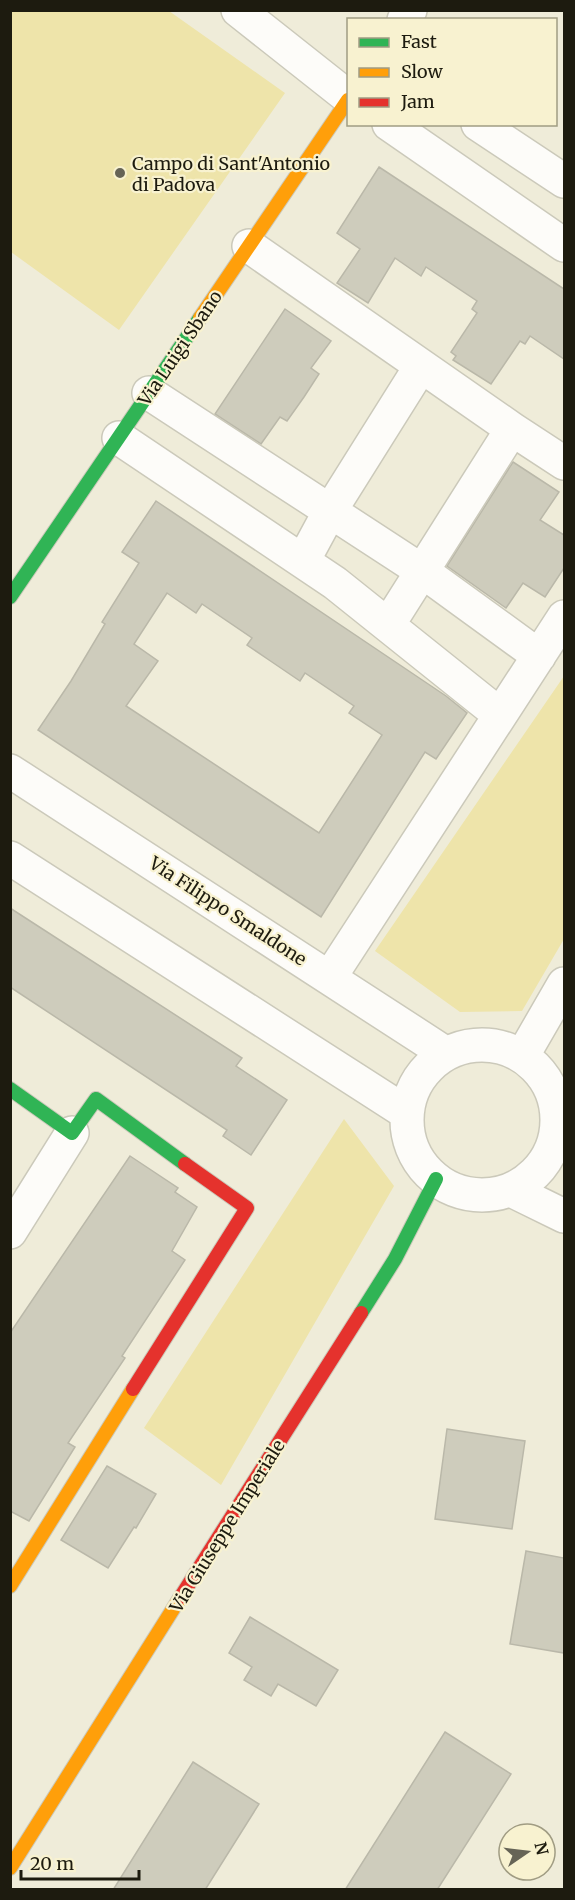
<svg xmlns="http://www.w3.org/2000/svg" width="575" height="1900" viewBox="0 0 575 1900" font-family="Merriweather,serif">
<rect width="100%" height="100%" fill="#efecd9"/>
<path fill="#eee4aa" d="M11,10L169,11L285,93L119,330L11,252Z
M564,676V939L522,1011L460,1012L375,951Z
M344,1119L394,1186L221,1485L144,1428Z"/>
<path fill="#ceccbc" stroke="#bab8a9" stroke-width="1.5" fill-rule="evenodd" d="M379,167L564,289V359L530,336L525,344L520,341L491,384L453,360L456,356L451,352L477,313L472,309L477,301L426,267L421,276L395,258L368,303L337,283L360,249L337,233Z
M285,309L331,341L311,368L319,374L304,397L287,421L280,417L261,444L215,414Z
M513,462L559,492L540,520L564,535V568L545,597L523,583L506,608L447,566Z
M156,501L446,696L467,713L436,759L425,752L321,917L38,730L71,681L105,624L102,622L139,563L122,552ZM167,593L196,613L202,604L252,638L247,645L269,660L300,681L305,673L354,706L349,713L382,735L319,833L126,706L158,661L134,644Z
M10,908L242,1058L236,1066L287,1100L251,1155L223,1136L227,1130L10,987Z
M130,1156L178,1188L175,1192L197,1207L172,1251L185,1260L122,1356L125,1358L68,1443L75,1447L29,1521L10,1511V1333Z
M447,1429L525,1441L512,1529L435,1519Z
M107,1466L156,1494L136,1528L134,1527L108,1568L61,1540Z
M526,1551L564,1558V1653L510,1644Z
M250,1617L338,1670L316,1706L278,1684L271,1696L244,1680L252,1667L229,1653Z
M445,1732L511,1774L437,1890H345Z
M193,1762L259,1804L205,1890H113Z"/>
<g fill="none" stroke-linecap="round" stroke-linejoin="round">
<defs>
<path id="street" d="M238,10L348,97
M404,20L410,10
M389,124L564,245
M478,124L564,181
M249,246L512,429L388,625
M149,393L422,571L539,656
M512,429L564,463
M119,438L335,583L500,715
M303,561L330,511L421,366
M10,771L445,1053
M10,858L407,1113
M330,977L564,617
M407 1120a75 75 0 1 1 150 0a75 75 0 1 1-150 0Z
M523,1055L564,984
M511,1190L564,1216
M10,1232L72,1133"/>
<path id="fast" d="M10,597L200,318
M10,1089L72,1133L96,1099L185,1164
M361,1313L395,1259L436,1179"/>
<path id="slow" d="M200,318L348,100
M10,1586L133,1389
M10,1868L180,1598"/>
<path id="jam" d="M133,1389L247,1208L185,1164
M180,1598L361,1313"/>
</defs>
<use href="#street" stroke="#cbc9ba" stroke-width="36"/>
<use href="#fast" stroke="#cbc9ba" stroke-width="16"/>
<use href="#slow" stroke="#cbc9ba" stroke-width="16"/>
<use href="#jam" stroke="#cbc9ba" stroke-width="16"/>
<use href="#street" stroke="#fdfcf9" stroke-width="33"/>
<use href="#fast" stroke="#30b455" stroke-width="14"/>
<use href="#slow" stroke="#ff9f0a" stroke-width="14"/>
<use href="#jam" stroke="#e5322d" stroke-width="14"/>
</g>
<circle fill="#666456" stroke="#f8f2d0" stroke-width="2" cx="120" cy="173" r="6"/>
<g text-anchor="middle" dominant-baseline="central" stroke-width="4.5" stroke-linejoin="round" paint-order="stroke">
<g font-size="18" fill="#1d1b0f" stroke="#f8f2d0" text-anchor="start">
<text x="132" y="163">Campo di Sant'Antonio<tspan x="132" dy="21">di Padova</tspan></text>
</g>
<g font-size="18" fill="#1d1b0f" stroke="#f8f2d0">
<text transform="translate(180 348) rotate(-56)">Via Luigi Sbano</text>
<text transform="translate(228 911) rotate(33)">Via Filippo Smaldone</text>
<text transform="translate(227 1526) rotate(-58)">Via Giuseppe Imperiale</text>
</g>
</g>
<rect width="575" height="1900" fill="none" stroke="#1d1b0f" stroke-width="24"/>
<rect x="347" y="18" width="210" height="108" fill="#f8f2d0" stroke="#a09c83" stroke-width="1.5"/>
<rect x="359" y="38" width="30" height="9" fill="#30b455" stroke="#a09c83" stroke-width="1.5"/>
<text x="401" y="48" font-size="18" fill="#1d1b0f">Fast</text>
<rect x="359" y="68" width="30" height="9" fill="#ff9f0a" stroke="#a09c83" stroke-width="1.5"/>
<text x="401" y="78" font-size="18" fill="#1d1b0f">Slow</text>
<rect x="359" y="98" width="30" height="9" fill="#e5322d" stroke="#a09c83" stroke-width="1.5"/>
<text x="401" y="108" font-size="18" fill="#1d1b0f">Jam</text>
<g transform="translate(527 1852) rotate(76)"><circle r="28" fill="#f8f2d0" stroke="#a09c83" stroke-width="1.5"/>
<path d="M0-4.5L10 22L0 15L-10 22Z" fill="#666456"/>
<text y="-9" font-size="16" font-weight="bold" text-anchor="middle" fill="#1d1b0f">N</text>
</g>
<path d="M21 1870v9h118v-9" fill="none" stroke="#1d1b0f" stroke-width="3"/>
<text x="30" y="1870" font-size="18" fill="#1d1b0f" stroke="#f8f2d0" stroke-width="4.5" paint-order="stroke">20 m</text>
</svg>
